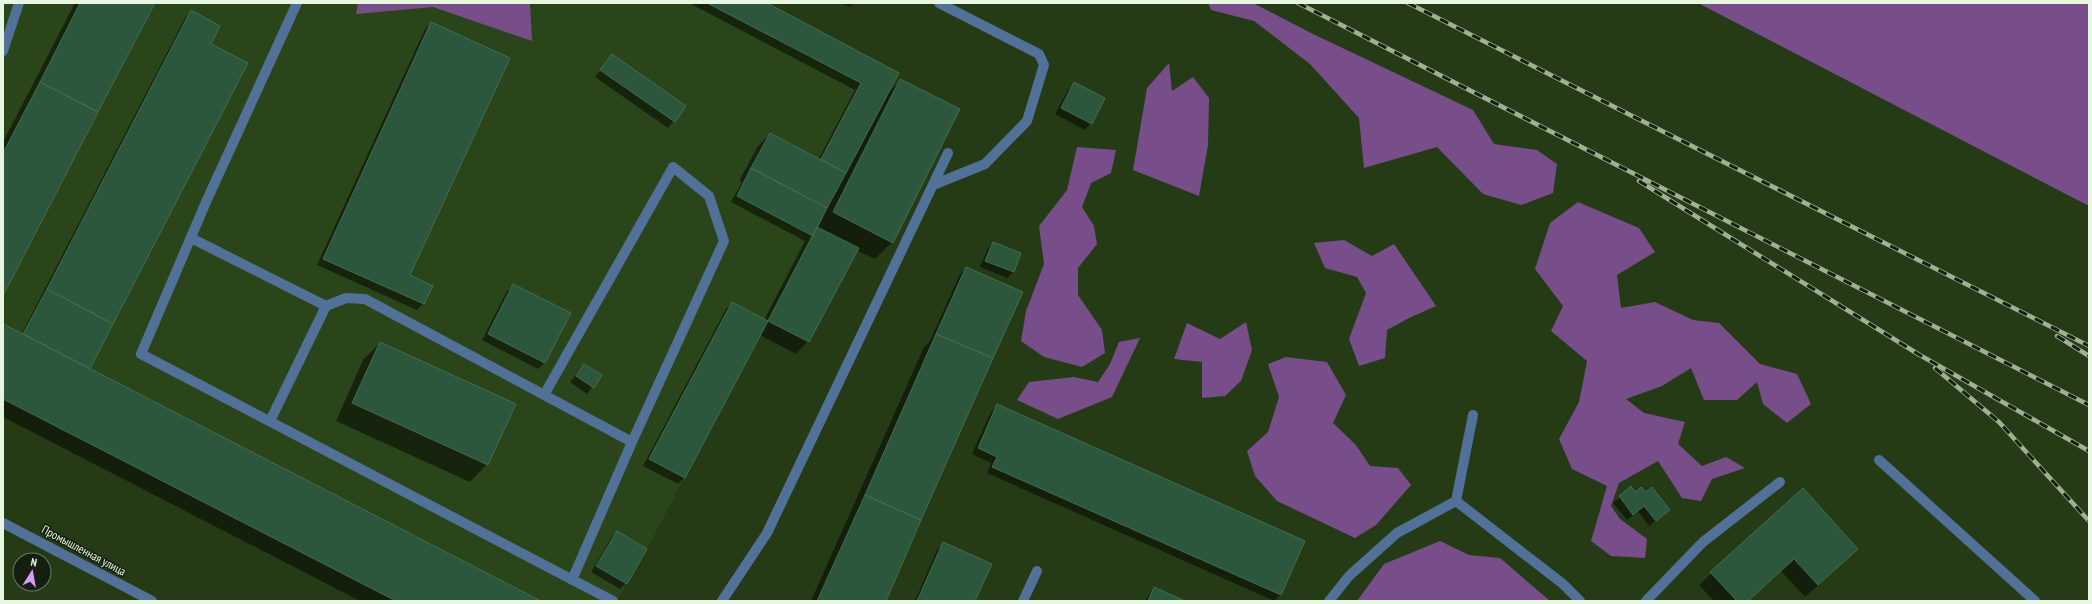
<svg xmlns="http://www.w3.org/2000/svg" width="2092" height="604" viewBox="0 0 2092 604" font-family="'PT Sans Narrow',sans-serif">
<rect width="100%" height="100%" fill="#243b16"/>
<path fill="#2a4519" d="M3,3H767L899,73L647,549L617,601H396L3,399Z"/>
<path fill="#774e89" d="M358,3H530L532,41L433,7L356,14Z
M1208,3H1253L1313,34L1473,110L1494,144L1537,150L1557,164L1553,193L1521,205L1483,194L1437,147L1364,168L1359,118L1310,64L1254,21L1211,10Z
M1698,3H2089V206Z
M1169,63L1172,91L1193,77L1209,98L1208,145L1199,196L1133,170L1147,88Z
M1077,147L1116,150L1111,173L1091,183L1082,207L1094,226L1097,244L1078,268V295L1102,330L1105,353L1082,367L1044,357L1021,341L1026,311L1044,264L1039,226L1067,190Z
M1578,202L1639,228L1655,252L1617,275L1621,308L1655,302L1693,320L1719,323L1760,364L1797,374L1811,404L1787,423L1763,404L1757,382L1737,400H1704L1691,368L1662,386L1626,399L1644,413L1685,422L1678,444L1702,466L1726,457L1745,468L1712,479L1701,501L1682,498L1658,461L1619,483L1611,506L1620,519L1647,539L1645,558L1611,556L1591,541L1607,486L1572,469L1559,439L1579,402L1587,361L1551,331L1563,306L1535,269L1550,223Z
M1344,240L1372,256L1394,244L1436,306L1409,318L1387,330L1385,358L1359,366L1349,339L1366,293L1357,277L1325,268L1314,243Z
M1246,322L1252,350L1241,381L1225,396L1202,398V362L1174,359L1187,323L1220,339Z
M1140,338L1112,397L1058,419L1017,400L1029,382L1074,377L1098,382L1110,364L1119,342Z
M1286,357L1327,362L1346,395L1333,423L1356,445L1370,466L1398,468L1411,485L1376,525L1355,538L1277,501L1255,476L1247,451L1268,432L1279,397L1268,364Z
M1440,541L1469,555L1500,558L1550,601H1357L1384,564Z"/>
<path fill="#0007" d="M75,3H153L3,294V142Z
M689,3H764L888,93L901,80L892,242L875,259L856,250L808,341L796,354L760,335L684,478L678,484L643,466L726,309L732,303L764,320L805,241L731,202L742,182L739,181L758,146L770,134L818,160L855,90Z
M841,3H854L850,7Z
M191,12L209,44L88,369L538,601H360L3,417V325L21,335L185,18Z
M431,23L409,276L431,286L423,304L417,310L317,265L425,29Z
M612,55L685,106L668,128L595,77Z
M1074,84L1091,123L1085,130L1055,114L1068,90Z
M993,243L1014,271L1007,278L980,267L987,250Z
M966,268L885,601H811L924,347L930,341L960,274Z
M514,285L569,314L544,363L538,369L482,340L507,291Z
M380,343L487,464L470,482L336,421L363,360Z
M584,365L600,376L587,394L570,382Z
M997,405L1281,594L1274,601L987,473L991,463L972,454L991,412Z
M1631,488L1635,494L1668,510L1649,526L1638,511L1627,520L1613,503Z
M1803,489L1845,561L1805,597L1781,571L1748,601H1714L1699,585Z
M617,532L626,583L620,589L591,572L611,538Z
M944,544L974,601H915L937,550Z
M1154,588L1183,601H1145Z"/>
<path fill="#2c573c" stroke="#416d51" d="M80,3H155L98,112L40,82Z
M707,3H767L899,73L846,173L821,159L861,83Z
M191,10L220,26L211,44L248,63L113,324L47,289Z
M431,22L510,58L410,275L433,286L424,304L323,259Z
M612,54L686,106L675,122L600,70Z
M900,79L960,109L893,243L833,212Z
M40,82L98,112L3,296V153Z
M1074,82L1105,98L1092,124L1061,108Z
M770,133L846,173L827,208L751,168Z
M751,168L827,208L813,236L737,196Z
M817,227L859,248L809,342L768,321Z
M993,242L1021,253L1014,272L985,261Z
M966,267L1023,292L993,358L936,334Z
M513,284L571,313L545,363L488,334Z
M47,289L113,324L90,369L23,334Z
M732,302L768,321L685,478L649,459Z
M3,324L23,334L541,601H396L3,399Z
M936,334L993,358L921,520L865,495Z
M380,342L516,404L488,465L352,403Z
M584,364L602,375L594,388L576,376Z
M997,404L1305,541L1281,595L992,467L997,457L978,448Z
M1631,486L1635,492L1641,487L1646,492L1652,487L1670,510L1656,521L1644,506L1633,515L1619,496Z
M1803,488L1858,549L1818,585L1794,559L1748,601H1737L1710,572Z
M865,495L921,520L886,601H817Z
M617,531L647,549L627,584L596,566Z
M943,542L992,564L975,601H917Z
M1154,587L1185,601H1148Z"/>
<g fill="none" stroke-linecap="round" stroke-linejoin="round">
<path stroke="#527199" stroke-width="10" d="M297,3L206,202L141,354L613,601
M3,51L19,3
M933,185L985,164L1027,121L1044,65L1039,54L939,3
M191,238L326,306L346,298L365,299L632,442L572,580
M544,395L673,167L709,196L724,241L632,442
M270,421L326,306
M1879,460L2035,601
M1456,501L1563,584L1580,601
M1456,501L1473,415
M722,601L767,533L948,153
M1023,601L1037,571
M1329,601L1349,576L1397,533L1456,501
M1646,601L1703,542L1780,482"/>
<path stroke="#527199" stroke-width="10" d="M3,523L152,601"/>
<defs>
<path id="rail" d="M1298,3L2089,405
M1408,3L2089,346
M1639,181L1918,354L2089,451
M2057,336L2089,356
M1935,368L1999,422L2089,521"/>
</defs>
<use href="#rail" stroke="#9fb195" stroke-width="4.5"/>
<use href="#rail" stroke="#141f0f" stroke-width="3" stroke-dasharray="9" stroke-linecap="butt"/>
</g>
<g text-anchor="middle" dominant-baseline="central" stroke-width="3" stroke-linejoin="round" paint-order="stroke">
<g font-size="12" fill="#e7f6e0" stroke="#141f0f">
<text transform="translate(84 550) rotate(28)">Промышленная улица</text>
</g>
</g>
<rect width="2092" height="604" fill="none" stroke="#e7f6e0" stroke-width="8"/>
<g transform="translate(32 572) rotate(11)"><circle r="19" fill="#141f0f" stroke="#687563"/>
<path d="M0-3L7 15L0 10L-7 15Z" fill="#da9af6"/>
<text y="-6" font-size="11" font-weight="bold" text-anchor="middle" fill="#e7f6e0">N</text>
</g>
</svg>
